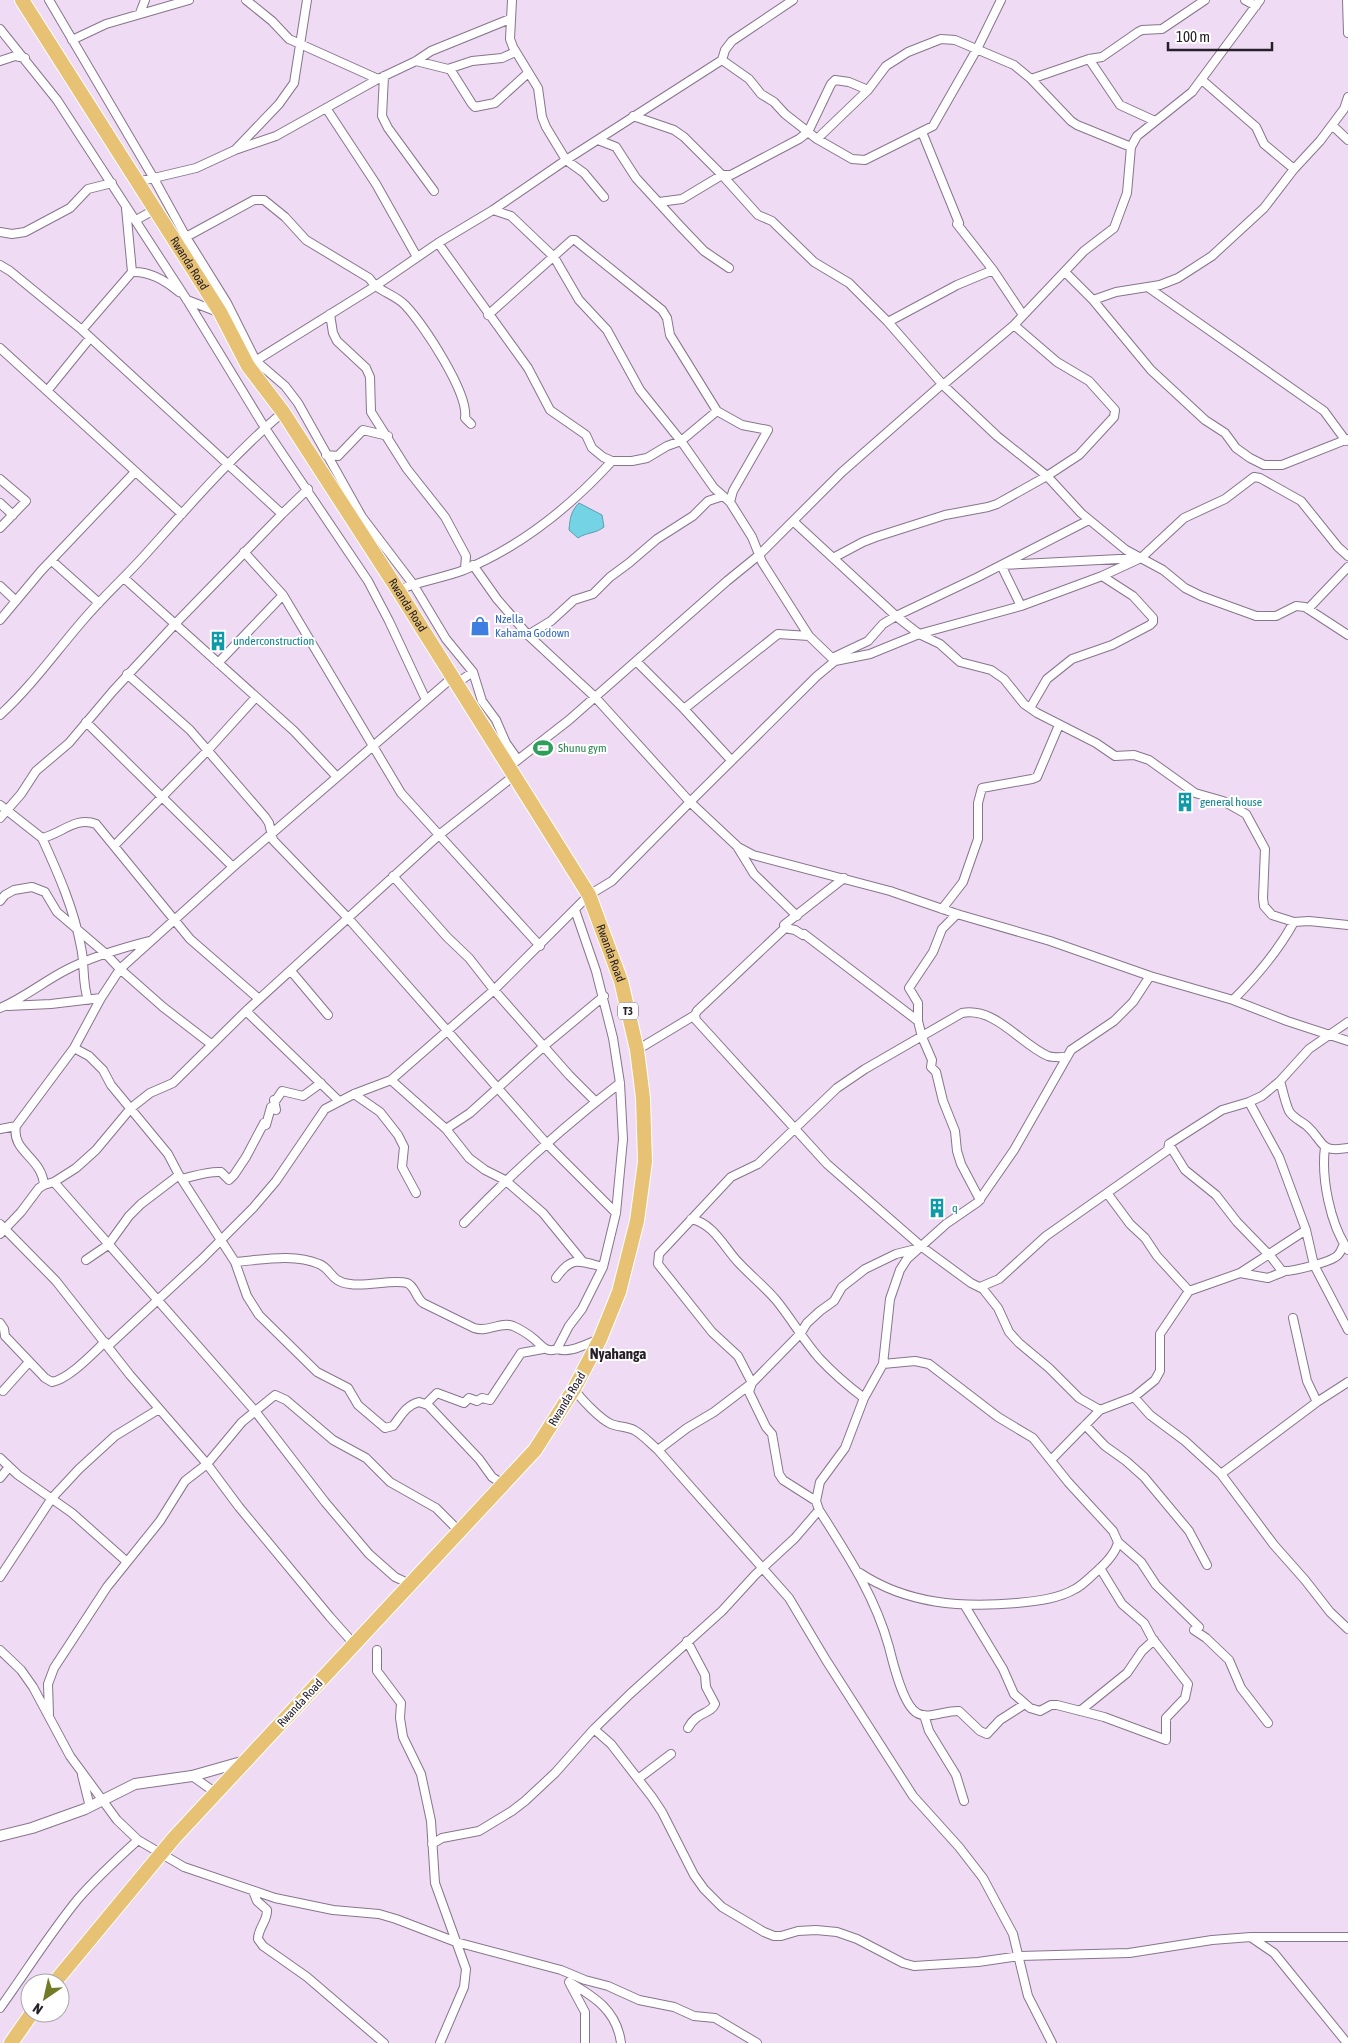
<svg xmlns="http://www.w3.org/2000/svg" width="1348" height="2043" viewBox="0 0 1348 2043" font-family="'Asap Condensed',sans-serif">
<rect width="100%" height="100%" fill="#efdbf4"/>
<path fill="#74d4e6" stroke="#5d9ead" d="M579,503L602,515L604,527C595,534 587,532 578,538L569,530C570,518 571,511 579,503Z"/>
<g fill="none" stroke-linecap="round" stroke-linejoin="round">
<defs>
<path id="minor" d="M49,0L153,177L186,237L227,303L256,361L285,386L298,403L362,517L413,584L446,639L473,672L482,701L496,720L506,743L518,760
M246,0L272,21L289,39L378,79
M512,0L510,39L513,47L538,88L542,117L546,127L566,160L584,173L604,197
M1245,0L1256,6
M1347,0L1348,33
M140,13L145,0
M0,29L57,100L187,300L265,428L368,581L389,621L426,700
M72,40L106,24L189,0
M1089,59L1120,105L1155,121
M722,60L749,79L761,94L774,102L785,114L817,139L852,159L865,160L933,126L977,49L1001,0
M0,61L15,56L25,58
M416,61L448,69L472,61L502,58L515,52
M450,69L472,104L475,107L495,103L528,73
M384,76L382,116L388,128L434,191
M1031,79L1089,59L1102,57L1138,32L1142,30L1162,29L1205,0
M1202,80L1256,127L1264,144L1294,169
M326,108L376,184L417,257
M633,116L674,130L684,137L722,175L758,215L772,221L814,262L849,283L888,322L943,385L997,436L1047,476L1081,513L1126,550L1163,570L1185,588L1201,596L1256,616H1276L1296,606L1305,607L1348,635
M1332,125L1348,140
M922,132L959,223L957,224L993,270L1023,315
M817,139L868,90L886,66L908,52L941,39L955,40L1014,65L1031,79L1071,121L1077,125L1131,147
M598,140L616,147L636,178L681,227L704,251L729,268
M236,149L279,104L294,83L307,0
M137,182L196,168L235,150L276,136L378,79L416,61L431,51L510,19
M659,202L682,199L722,175H731L799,139L808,132L831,84L835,80L849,82L868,90
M493,210L511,216L554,257L579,300L607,330L640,390L681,441L714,488L730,502L752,537L762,562L809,636L835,661
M136,220L154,210
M0,232L12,234L25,232L70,208L88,189L112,183
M186,237L254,200H264L285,217L306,240L369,278C378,292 393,293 405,305C423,324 469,393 465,418L471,424
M438,243L528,368L550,410L586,435L592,448L603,457L612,461H632L647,458L667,446L681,441L717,411L742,425L768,430L733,491L730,502
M0,265L10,271L82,330L282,514
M132,272C150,271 165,280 179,292
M1065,272L1093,300L1151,370L1205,420L1225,433L1236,448L1250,458L1264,465H1282L1348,439
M1149,288L1324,411L1346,441
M187,300L218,312
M1093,300L1116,292L1160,285L1178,278L1212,256L1264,208L1294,169L1320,141L1344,109L1348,97
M330,314L333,333L337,341L366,368L370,377L371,412L407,469L445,517L466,556L465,569
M488,315L572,240H575L662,310L667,318L670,335L717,411
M888,322L957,285L993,270
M82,330L132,272L126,208
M0,348L182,514
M252,363L374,287L438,243L493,210L566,160L722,60L725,50L732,41L793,0
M47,391L90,338
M326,455L338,456L363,430L388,436
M0,479L26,501L0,528
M0,503L13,515
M793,521L896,616L919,634L940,644L960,662L991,670L1004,679L1024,704L1037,713L1096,743L1115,756L1134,755L1149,760L1195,793L1223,801L1246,814L1265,849L1263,898L1264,906L1272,915L1294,922L1309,921L1348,925
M244,552L283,595L401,793L540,946
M833,558L863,542L876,537L945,515L988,507L997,504L1047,476L1079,455L1114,417L1115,410L1089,381L1057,362L1014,325
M52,561L99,603
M473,565L497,599L528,635L595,697L690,802L817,676L835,661L870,654L919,634L1021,606L1001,565L1139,558
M1102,576L1141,558L1184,518L1225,499L1254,477L1260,478L1301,501L1338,547L1348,556
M124,578L294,731L337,777
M0,586L16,601
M398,590C420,581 443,578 464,570C522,546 570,507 612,461
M1021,606L1102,576L1133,596L1153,618V622L1150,625L1112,645L1072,659L1047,679L1030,708
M1308,609L1348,567
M0,620L41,571L135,472
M528,635L551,621L574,600L593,594L610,577L629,563L657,539L693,516L708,501L723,496
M832,658L868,641L883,624L896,616L978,577L1089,520
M637,662L684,709L731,760
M218,663L283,595
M127,674L190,730L265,817L269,823L273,840L348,918L547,1144L616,1213
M457,683L473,672
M684,709L778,634L809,636
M0,715C32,686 57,650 85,618C103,597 124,578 143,557C188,507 232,456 283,412
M86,722L233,867
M510,766L569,720L727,581L759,555L842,472L940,386L943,385L1014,325L1084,251L1114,228L1127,193L1131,147L1137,136L1192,92L1260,0
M0,805L42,838C61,834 76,816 96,824L190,939L259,999
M0,818L21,794L36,771L69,743L113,691L175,624L282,514L308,489
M42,838C58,873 74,909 81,947C85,965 82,982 88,1000
M114,846L208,750L256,697
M738,848L754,874L797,916
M393,876L447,937L469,958L494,990L569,1075L596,1102
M844,878L784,925L785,928L697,1011L695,1015L696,1020L827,1164L922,1247L971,1283L983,1289L998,1308L1009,1332L1019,1343L1049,1368L1079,1398L1100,1410
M0,901L5,895L14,890L32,887L45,892L57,912L106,954L120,969L163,1007L211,1044
M942,909L963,882L978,839V803L982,788L1032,779L1037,777L1059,725
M785,928L795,930L803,935L804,934L918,1021L922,1037L932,1060L931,1067L936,1072L943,1101L955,1131L957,1151L961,1164L980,1200
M291,971L328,1015
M1233,1000C1257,976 1278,951 1294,922
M8,1006L51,1004L101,998
M0,1008C24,998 44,981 68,969C93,956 122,948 149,941
M246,1011L339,1101
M918,1021V1003L909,988L933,952L942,929L957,914
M74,1048L89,1056L103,1070L111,1085L168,1154L179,1175L235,1262L247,1296L259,1315L317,1372L348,1388L358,1405L385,1428L393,1426C402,1415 405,1406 419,1402L428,1405L479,1459L492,1477L504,1485
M637,1050L695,1015
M391,1080L446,1129L469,1158L485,1170L505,1180L543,1213L583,1262
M1280,1081C1283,1091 1285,1102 1289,1111C1293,1118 1301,1121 1307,1126C1325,1142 1318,1153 1348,1148
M354,1094L380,1112L398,1135L404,1147L402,1167L416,1193
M1249,1102L1279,1157L1306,1230L1314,1265L1348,1330
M0,1129L16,1126
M446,1129L470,1113L544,1046L604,996
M1169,1144L1185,1170L1216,1195L1237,1222L1272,1258L1282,1271C1291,1272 1332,1262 1338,1255C1341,1252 1342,1248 1344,1244
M1325,1147C1321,1178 1330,1224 1348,1250
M182,1179C195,1176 207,1171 221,1172L229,1180L234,1175L246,1157L264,1123L266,1125L271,1107L276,1110L274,1100H276L282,1091L303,1096L321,1083
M54,1182L255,1411L325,1502L369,1554L395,1577L410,1584
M44,1185C42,1157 11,1152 16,1126L74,1048L101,998L120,969L233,867L453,677
M1107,1193L1130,1224L1145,1238L1157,1256L1189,1291
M691,1219C713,1223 724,1247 738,1262C750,1275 764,1286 776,1300C791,1318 803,1340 819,1358C833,1373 848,1386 864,1398
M464,1223C512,1173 564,1126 620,1083
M0,1224L56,1281L130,1375L207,1464L239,1507L330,1617L354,1644
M0,1234L21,1212L39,1188L44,1185L54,1182L76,1168L96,1150L131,1108L150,1093L173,1083L246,1011L439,835L515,775
M86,1260L108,1245L129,1216L141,1204L179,1175
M235,1262C261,1260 294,1253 319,1264C332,1269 330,1282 350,1284C366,1287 393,1279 407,1283C415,1286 416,1298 423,1303L474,1328C488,1333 500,1321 513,1326C520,1329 528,1334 534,1339C542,1346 546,1353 557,1349L569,1326L582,1309L603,1267L616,1213L623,1139L620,1083L613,1038L596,971L575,910
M1240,1273L1268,1278L1283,1272
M556,1278C572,1255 579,1261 603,1267
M980,1287L999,1279L1046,1236L1168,1150L1169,1144L1222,1110L1249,1102L1262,1096L1280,1081L1309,1049L1348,1022
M1293,1318L1307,1381L1317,1402
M0,1323L4,1329L5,1336L45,1378L52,1382C69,1379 92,1354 105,1342
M108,1346L202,1259L253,1208L276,1181L325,1109L354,1094L391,1080L494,990L589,895L612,881L690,802L738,847L753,855L890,891L957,914L1050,941L1150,976L1233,1000L1287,1021L1348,1041
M557,1349C571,1354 587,1343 600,1339
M883,1364L915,1361L929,1364L998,1417L1033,1438L1068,1482L1113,1531L1118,1542L1141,1562L1156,1585L1199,1627L1194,1630L1206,1638L1229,1660L1241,1688L1268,1723
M574,1389C581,1399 600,1419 611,1424C618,1427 626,1426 634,1430C643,1435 650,1443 658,1450L789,1598L826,1660L913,1796L959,1847L983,1878L1013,1934L1028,1996L1052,2043
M3,1391L29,1362
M1134,1397L1150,1415L1185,1441L1221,1474L1274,1545L1305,1580L1330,1612L1348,1629
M426,1404L437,1393L464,1403L469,1398L477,1401L482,1398L490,1400L521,1353L543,1349
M1085,1425L1105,1446L1126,1461L1144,1477L1189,1531L1207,1565
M658,1450L687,1428L714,1412L752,1383L800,1334L807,1323L820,1311L834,1301L842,1287L865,1269L896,1254L920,1248
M0,1458L18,1475L72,1513L126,1561
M1051,1460L1100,1410L1134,1397L1155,1380L1160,1371V1334L1189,1291L1240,1273L1306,1230
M1221,1474L1317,1402L1348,1382
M0,1478L9,1467
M816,1501L783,1480L779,1474L772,1434L766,1427L749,1392L752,1383L738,1356L712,1332L658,1264L659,1254L731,1177L758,1164L837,1088L865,1069L962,1013C996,1007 1020,1044 1048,1056C1054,1058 1061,1057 1067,1057
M860,1573C907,1604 961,1608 1017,1603C1036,1601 1058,1599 1075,1589C1083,1585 1089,1578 1096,1572C1104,1565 1116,1553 1118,1542
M0,1577L52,1498L79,1469L115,1436L159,1409
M965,1606L1003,1669L1014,1694L1030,1708L1040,1711L1051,1705H1057L1104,1717L1166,1740V1718L1185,1698L1188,1684L1152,1638L1144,1623L1122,1604L1100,1568
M687,1641L705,1675L706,1687L715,1704C710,1715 697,1711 688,1728
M0,1650L21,1670L33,1687L70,1756L117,1820L138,1840L184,1867L275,1898L333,1910L379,1914L396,1919L456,1942L561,1970L585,1980L608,1986L639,2000L674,2007L694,2016L715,2018L757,2043
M377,1650V1671L401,1703L400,1718L403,1737L421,1774L431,1821L435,1883L466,1969L464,1987L440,2043
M1025,1704L1000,1720L987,1734L980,1731L959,1711C946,1710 928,1720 917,1713C903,1705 893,1663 889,1647C875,1596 847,1554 819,1510L816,1501L820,1482L845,1448L864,1398L883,1364L890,1299L900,1270L907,1259L946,1224L978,1202L1014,1150L1071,1050L1114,1021L1133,1002L1150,976
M1080,1711L1127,1673L1142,1651L1154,1640
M49,1714L48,1684L54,1668L107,1587L160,1521L185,1481L207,1464L242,1422L275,1395L286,1400L333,1440L366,1458L390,1482L436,1508L459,1531
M924,1715L929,1731L956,1775L964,1801
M594,1729L611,1744L652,1797L662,1812L694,1875L704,1889L722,1907L764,1932L774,1936H781L798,1931L816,1930L837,1932L857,1939L903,1963L914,1966L978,1962L1020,1956L1129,1953L1212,1940L1251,1937H1348
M82,1775L90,1807
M192,1776L216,1793
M638,1779L671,1754
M432,1844L442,1838L479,1831L512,1811L525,1801L555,1773L594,1729L630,1694L722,1611L755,1575L795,1538L819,1510
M253,1891L257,1901L267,1910C268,1920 258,1928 258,1939L263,1946L307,1977L384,2043
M1252,1938L1274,1953L1347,2043
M569,1982C595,1997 617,2011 621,2043
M570,1984L585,2012V2043
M0,2008C26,1972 50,1933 78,1899C96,1878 117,1859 138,1840"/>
<path id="tertiary" d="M0,1836L32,1828L85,1809L135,1784L192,1776L245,1761"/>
<g id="trunk">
<path id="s1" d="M22,0L220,312L248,366L283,412L398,590L589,895L621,981L637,1050L643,1098L645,1162L637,1221L619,1292L600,1339L574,1389L535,1450L174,1838L54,1983"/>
<path d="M11,2043L32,2013"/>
</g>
</defs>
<use href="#minor" stroke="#87758c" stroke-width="10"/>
<use href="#tertiary" stroke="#87758c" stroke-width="12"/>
<use href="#trunk" stroke="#fff" stroke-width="16"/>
<use href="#minor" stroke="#fff" stroke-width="8"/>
<use href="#tertiary" stroke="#fff" stroke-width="10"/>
<use href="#trunk" stroke="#e8c274" stroke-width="14"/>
</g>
<defs>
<symbol id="shop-bare" viewBox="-9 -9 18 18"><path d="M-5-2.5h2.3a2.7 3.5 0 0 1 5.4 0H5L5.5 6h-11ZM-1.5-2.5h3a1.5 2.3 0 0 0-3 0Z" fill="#3f7fe0" stroke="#fff" stroke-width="2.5" paint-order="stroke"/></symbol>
<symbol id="building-bare" viewBox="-9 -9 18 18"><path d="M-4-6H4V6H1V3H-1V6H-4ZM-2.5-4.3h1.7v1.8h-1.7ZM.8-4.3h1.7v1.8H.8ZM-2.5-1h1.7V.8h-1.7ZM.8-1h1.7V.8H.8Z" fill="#0f9aa8" stroke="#fff" stroke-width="2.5" paint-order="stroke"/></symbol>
<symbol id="stadium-bare" viewBox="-9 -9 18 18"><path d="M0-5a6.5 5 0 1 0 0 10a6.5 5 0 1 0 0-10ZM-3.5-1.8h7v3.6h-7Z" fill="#2e9e5b" stroke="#fff" stroke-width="2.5" paint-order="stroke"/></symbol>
</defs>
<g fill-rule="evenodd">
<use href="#shop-bare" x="466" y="612" width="28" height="28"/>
<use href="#building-bare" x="204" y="627" width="28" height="28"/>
<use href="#stadium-bare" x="529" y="734" width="28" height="28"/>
<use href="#building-bare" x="1171" y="788" width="28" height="28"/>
<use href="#building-bare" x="923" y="1194" width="28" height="28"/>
</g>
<g text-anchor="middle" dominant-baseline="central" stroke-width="4" stroke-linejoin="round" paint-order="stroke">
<rect fill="#fff" stroke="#686369" stroke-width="1" x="618" y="1002.5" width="20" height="17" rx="4"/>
<g font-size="11" font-weight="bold" fill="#272029">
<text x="628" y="1011">T3</text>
</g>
<g font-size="12" fill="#272029" stroke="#fff">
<text stroke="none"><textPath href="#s1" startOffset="312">Rwanda Road</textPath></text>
<text stroke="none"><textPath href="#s1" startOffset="718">Rwanda Road</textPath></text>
<text stroke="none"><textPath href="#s1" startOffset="1122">Rwanda Road</textPath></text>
<text transform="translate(567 1399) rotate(-59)">Rwanda Road</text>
<text transform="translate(300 1703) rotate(-47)">Rwanda Road</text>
</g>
<g font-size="12" fill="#366cbe" stroke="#fff" text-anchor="start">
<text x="495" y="619">Nzella<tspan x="495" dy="14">Kahama Godown</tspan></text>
</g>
<g font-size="12" fill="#0d838f" stroke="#fff" text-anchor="start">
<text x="233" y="641">underconstruction</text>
<text x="1200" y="802">general house</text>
<text x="952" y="1208">q</text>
</g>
<g font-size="12" fill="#27864d" stroke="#fff" text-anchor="start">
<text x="558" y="748">Shunu gym</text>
</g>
<g font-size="15" font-weight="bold" fill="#272029" stroke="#fff">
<text x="618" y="1353">Nyahanga</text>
</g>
</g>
<g transform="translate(45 1998) rotate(214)"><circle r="24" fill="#ffffff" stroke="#a9a6a9"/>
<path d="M0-4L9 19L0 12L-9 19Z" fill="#727b25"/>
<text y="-8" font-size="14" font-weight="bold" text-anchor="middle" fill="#272029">N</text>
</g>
<path d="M1168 42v8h104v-8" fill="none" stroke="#272029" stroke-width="2.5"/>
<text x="1176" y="42" font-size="15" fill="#272029" stroke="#ffffff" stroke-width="4" paint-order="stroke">100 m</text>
</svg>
